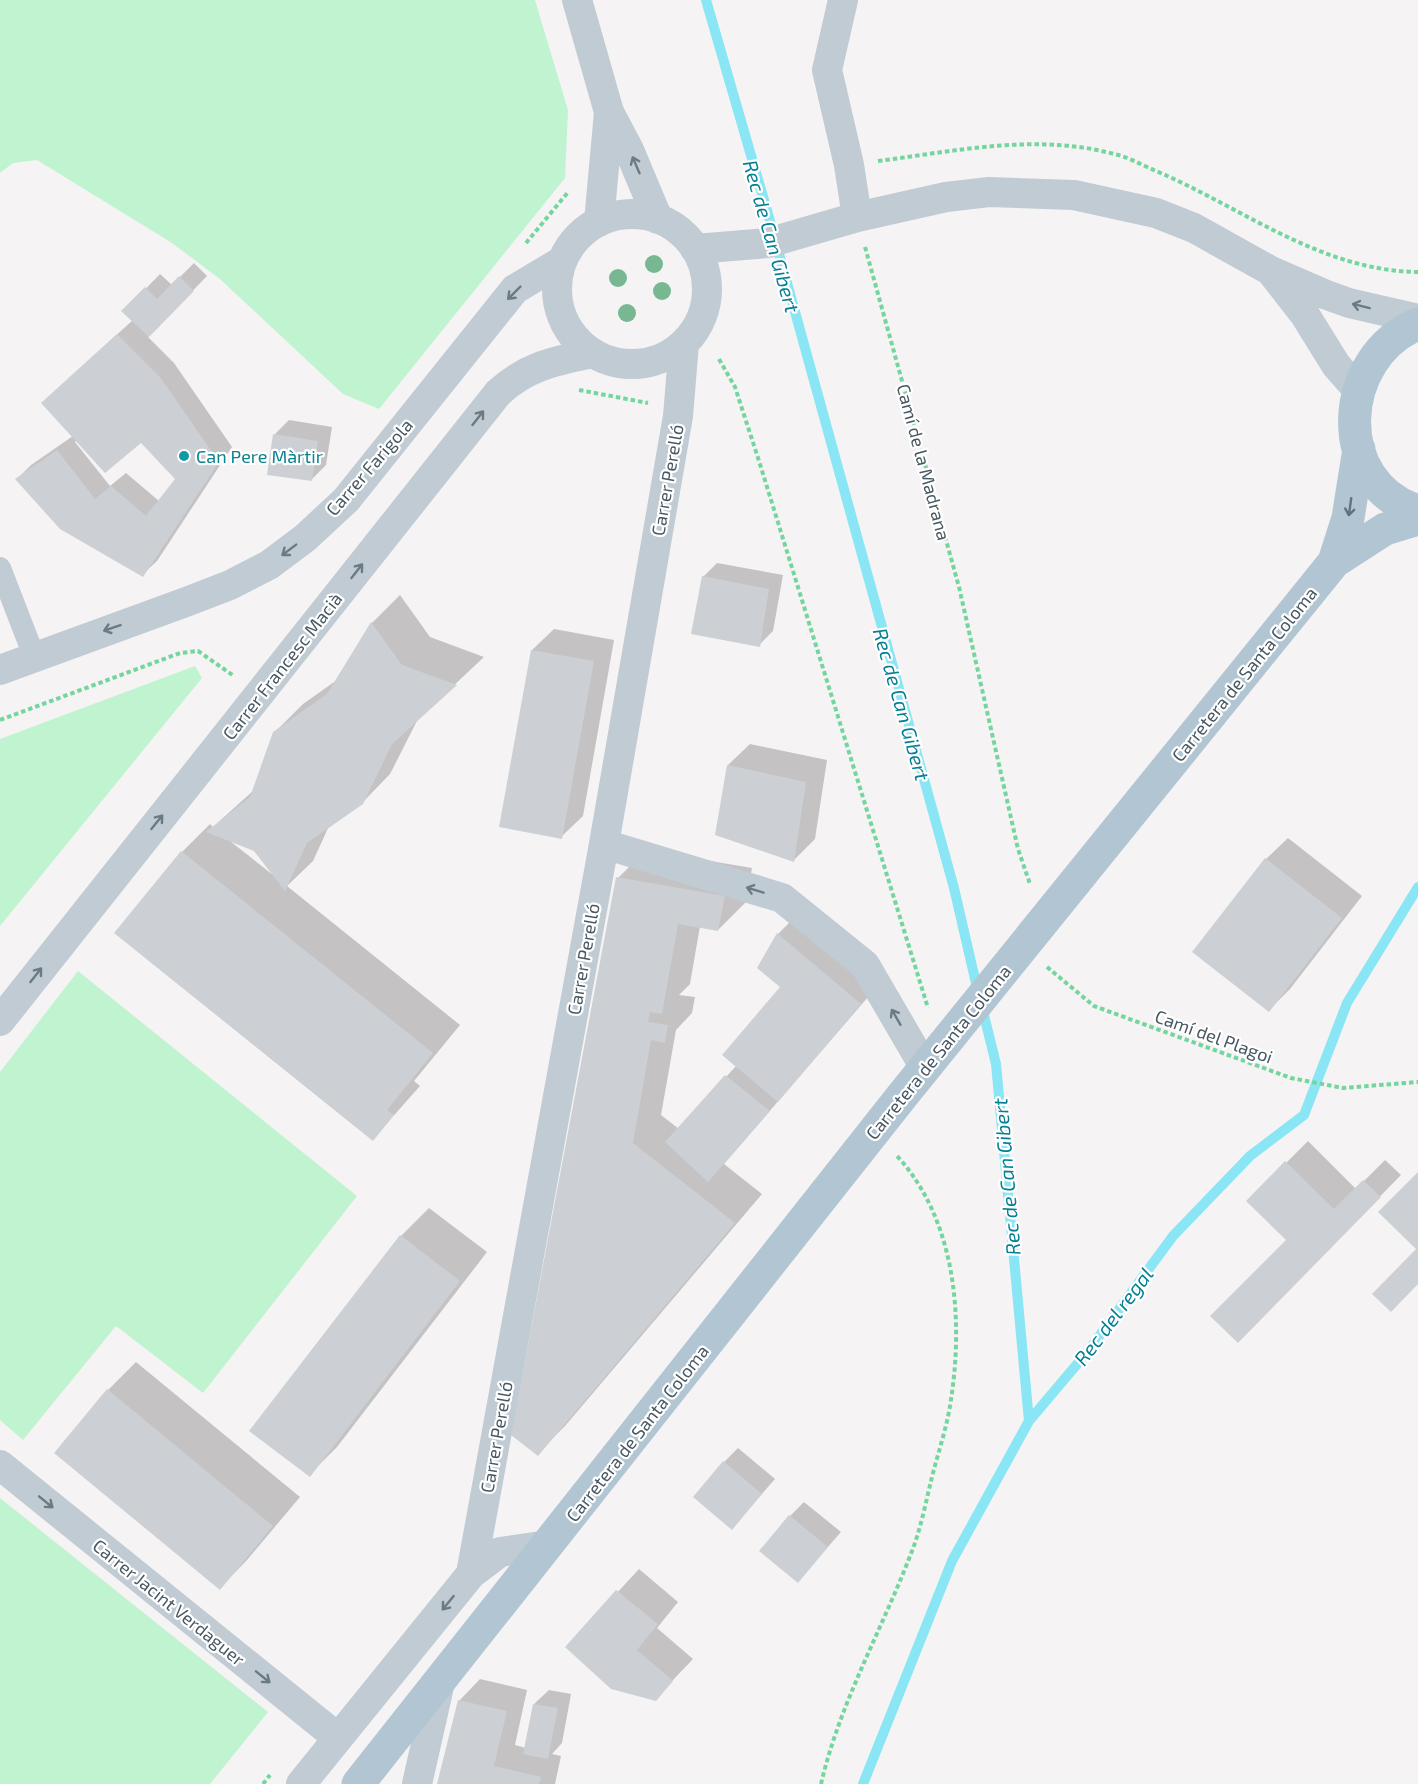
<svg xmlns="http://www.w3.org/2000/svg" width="1418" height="1784" viewBox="0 0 1418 1784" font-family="'Exo 2',sans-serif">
<rect width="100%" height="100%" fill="#f5f3f3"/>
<path fill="#c0f4d0" d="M0,0H535L568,110L565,178L379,409L343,394L220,279L172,243L37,160L13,163L0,173Z
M195,666L202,678L0,926V739Z
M78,971L357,1196L203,1393L116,1326L23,1440L0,1420V1072Z
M0,1498L268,1712L210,1784H0Z"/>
<path fill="#0003" fill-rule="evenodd" d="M194,263L207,276L148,337L174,363L232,447L157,561L142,575L17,479L31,465L73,436L57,389L133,320L124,311L160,274L172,285ZM77,440L141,441L177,479L159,501L126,473L110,486L75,442Z
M289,420L332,427L326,465L311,480L275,434Z
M717,563L783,575L773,631L759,645L703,577Z
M400,595L430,637L484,657L418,719L390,774L362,803L329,826L313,861L287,886L460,1025L414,1081L420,1086L373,1139L182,852L210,824L213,827L254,790L274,733L303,704L337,680L372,623ZM230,841L255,850L273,875Z
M554,629L614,640L583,816L561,837L532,650Z
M750,744L827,760L815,839L794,860L728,765Z
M1288,838L1362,896L1290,989L1269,1010L1266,859Z
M646,850L752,868L746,902L718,930L700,926L690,984L679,995L695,997L692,1013L676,1030L661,1115L679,1129L736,1066L782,987L778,934L799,913L881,982L724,1164L762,1194L565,1426L537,1454L618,878Z
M1308,1141L1356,1189L1385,1160L1401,1175L1238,1341L1288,1240L1248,1201Z
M429,1208L487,1252L337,1447L309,1475L401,1236Z
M136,1362L300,1497L247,1560L220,1588L56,1453L108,1390Z
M738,1448L775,1479L732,1528L724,1462Z
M804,1502L841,1532L798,1581L790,1516Z
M639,1569L678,1602L657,1628L693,1659L655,1699L567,1647Z
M480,1679L527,1690L515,1745L526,1748L534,1704L549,1690L571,1694L562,1743L552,1754L561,1756L555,1784H438L459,1701Z"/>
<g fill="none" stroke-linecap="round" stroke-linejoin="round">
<path stroke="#8ae6f4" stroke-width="10" d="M706,0L768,214L954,888L978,992
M982,1007L996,1064L1029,1421
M863,1784L952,1561L1029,1421L1089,1350L1173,1236L1250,1156L1304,1115L1347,1003L1418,887"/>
</g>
<path fill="#ccd0d5" d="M179,276L194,291L149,337L121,311L145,287L157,299Z
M117,334L160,377L219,462L143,577L60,529L15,479L57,450L95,499L111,486L146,516L175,479L141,443L105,473L41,403Z
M273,434L318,441L312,481L267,475Z
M702,576L769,589L760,647L691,634Z
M371,622L402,665L457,685L392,744L363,804L307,843L285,891L254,851L206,832L250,797L273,732L327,694Z
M531,650L594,661L562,839L499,827Z
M727,765L806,782L794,862L715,835Z
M181,851L433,1053L387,1110L394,1115L373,1141L114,933Z
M1265,858L1342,918L1269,1012L1192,952Z
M616,877L725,896L718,931L678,924L662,1014L650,1012L648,1022L668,1025L665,1043L651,1040L633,1143L735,1223L538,1456L511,1435Z
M777,933L861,1004L778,1102L722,1055L780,987L757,968Z
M725,1075L770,1111L708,1182L665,1142Z
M1285,1161L1334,1209L1363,1180L1381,1197L1238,1343L1210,1316L1286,1240L1246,1201Z
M1418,1172V1284L1391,1312L1372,1294L1416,1249L1378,1212Z
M400,1235L460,1281L310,1477L249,1431Z
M107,1389L273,1526L220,1590L54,1453Z
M723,1461L762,1494L732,1530L693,1497Z
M789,1515L828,1547L798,1583L759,1551Z
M616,1590L658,1624L637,1650L673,1681L656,1701L611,1689L565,1647Z
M458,1700L507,1711L494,1766L541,1777L539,1784H437Z
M533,1704L558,1708L548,1759L523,1754Z"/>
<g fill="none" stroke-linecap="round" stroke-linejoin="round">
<path stroke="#74d69e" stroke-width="4" stroke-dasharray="4.5 3" stroke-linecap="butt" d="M878,161C956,151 1037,133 1114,154C1128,157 1142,165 1156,171C1241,207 1321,271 1418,272
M526,243L569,191
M865,247L959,587L1018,849L1030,884
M719,359L735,387L759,461L928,1008
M579,390L648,403
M0,720L180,653L198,651L234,676
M1047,967L1094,1006L1291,1078L1343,1088L1418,1082
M263,1784L270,1775
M821,1784C840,1702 882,1630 912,1551C921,1528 926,1501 932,1477C938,1453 946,1430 950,1406C964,1322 957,1221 897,1156"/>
<path stroke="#c0cbd3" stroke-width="22" d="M0,568L34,656"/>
<path stroke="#c0cbd3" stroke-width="30" d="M577,0L609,112L629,150L658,219
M843,0L827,70L849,165L857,217
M557 289a75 75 0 1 1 150 0a75 75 0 1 1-150 0Z
M599,222L609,112
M695,249L768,243L857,217L946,197L989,192L1074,195L1156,213L1194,228L1271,271L1324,294L1349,303L1418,319
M1273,274L1305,315L1336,365L1357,389
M0,670L186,602L230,585L269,565L305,538L346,500L515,289L562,261
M604,844L782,898L865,965L925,1068
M0,1021L498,393C527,366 555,361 593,353
M0,1465L338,1738
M471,1574L604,844L678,416L684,343
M301,1784L471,1574L500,1552L548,1545
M417,1784L440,1682"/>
<path stroke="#b1c5d3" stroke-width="33" d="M1418,324C1337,357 1330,483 1418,511
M1334,562L1348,518L1359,449
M358,1784L902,1096L1334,562L1385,529L1418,519"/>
</g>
<g fill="#77b892">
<circle cx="654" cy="264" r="9"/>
<circle cx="618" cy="278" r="9"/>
<circle cx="662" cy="291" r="9"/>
<circle cx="627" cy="313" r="9"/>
</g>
<defs><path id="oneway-shaft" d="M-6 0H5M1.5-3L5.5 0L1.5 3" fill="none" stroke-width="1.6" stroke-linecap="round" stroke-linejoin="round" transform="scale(1.5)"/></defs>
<g stroke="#6c7a84">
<use href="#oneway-shaft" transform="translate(636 165) rotate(-113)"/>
<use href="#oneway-shaft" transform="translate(514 293) rotate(135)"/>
<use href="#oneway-shaft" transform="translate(1361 306) rotate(-166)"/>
<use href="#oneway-shaft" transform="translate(478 418) rotate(-52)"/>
<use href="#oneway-shaft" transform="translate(289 550) rotate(143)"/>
<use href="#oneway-shaft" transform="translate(357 571) rotate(-52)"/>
<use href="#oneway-shaft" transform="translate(112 628) rotate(161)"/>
<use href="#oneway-shaft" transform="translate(157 822) rotate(-51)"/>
<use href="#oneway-shaft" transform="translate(755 890) rotate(-163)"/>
<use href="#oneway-shaft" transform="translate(36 975) rotate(-52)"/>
<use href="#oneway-shaft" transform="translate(896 1017) rotate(-120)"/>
<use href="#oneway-shaft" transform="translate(46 1502) rotate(39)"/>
<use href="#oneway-shaft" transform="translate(448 1603) rotate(129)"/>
<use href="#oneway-shaft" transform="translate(263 1677) rotate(39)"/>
</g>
<use stroke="#62737e" href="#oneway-shaft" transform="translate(1350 507) rotate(98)"/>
<circle fill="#0f9aa8" stroke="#fff" stroke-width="2" cx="184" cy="456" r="6"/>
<g text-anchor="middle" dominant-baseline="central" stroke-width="4.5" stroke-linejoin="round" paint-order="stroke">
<g font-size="18" fill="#0d838f" stroke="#fff" text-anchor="start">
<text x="196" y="456">Can Pere Màrtir</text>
</g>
<g font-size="18" fill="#485862" stroke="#fff">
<text transform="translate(924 462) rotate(75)">Camí de la Madrana</text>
<text transform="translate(369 467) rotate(-49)">Carrer Farigola</text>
<text transform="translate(667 480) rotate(-80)">Carrer Perelló</text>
<text transform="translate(282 666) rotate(-52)">Carrer Francesc Macià</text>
<text transform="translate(1244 674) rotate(-51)">Carretera de Santa Coloma</text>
<text transform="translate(583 959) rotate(-80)">Carrer Perelló</text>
<text transform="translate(1214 1036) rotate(20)">Camí del Plagoi</text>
<text transform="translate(938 1052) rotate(-51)">Carretera de Santa Coloma</text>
<text transform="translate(637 1433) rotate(-52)">Carretera de Santa Coloma</text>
<text transform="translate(496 1437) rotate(-80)">Carrer Perelló</text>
<text transform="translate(169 1602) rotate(39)">Carrer Jacint Verdaguer</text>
</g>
<g font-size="20" font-style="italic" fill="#047f93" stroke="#fff">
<text transform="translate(772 236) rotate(74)">Rec de Can Gibert</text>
<text transform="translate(902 704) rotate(74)">Rec de Can Gibert</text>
<text transform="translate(1006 1177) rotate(-95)">Rec de Can Gibert</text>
<text transform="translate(1113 1316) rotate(-53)">Rec del regal</text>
</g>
</g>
</svg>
